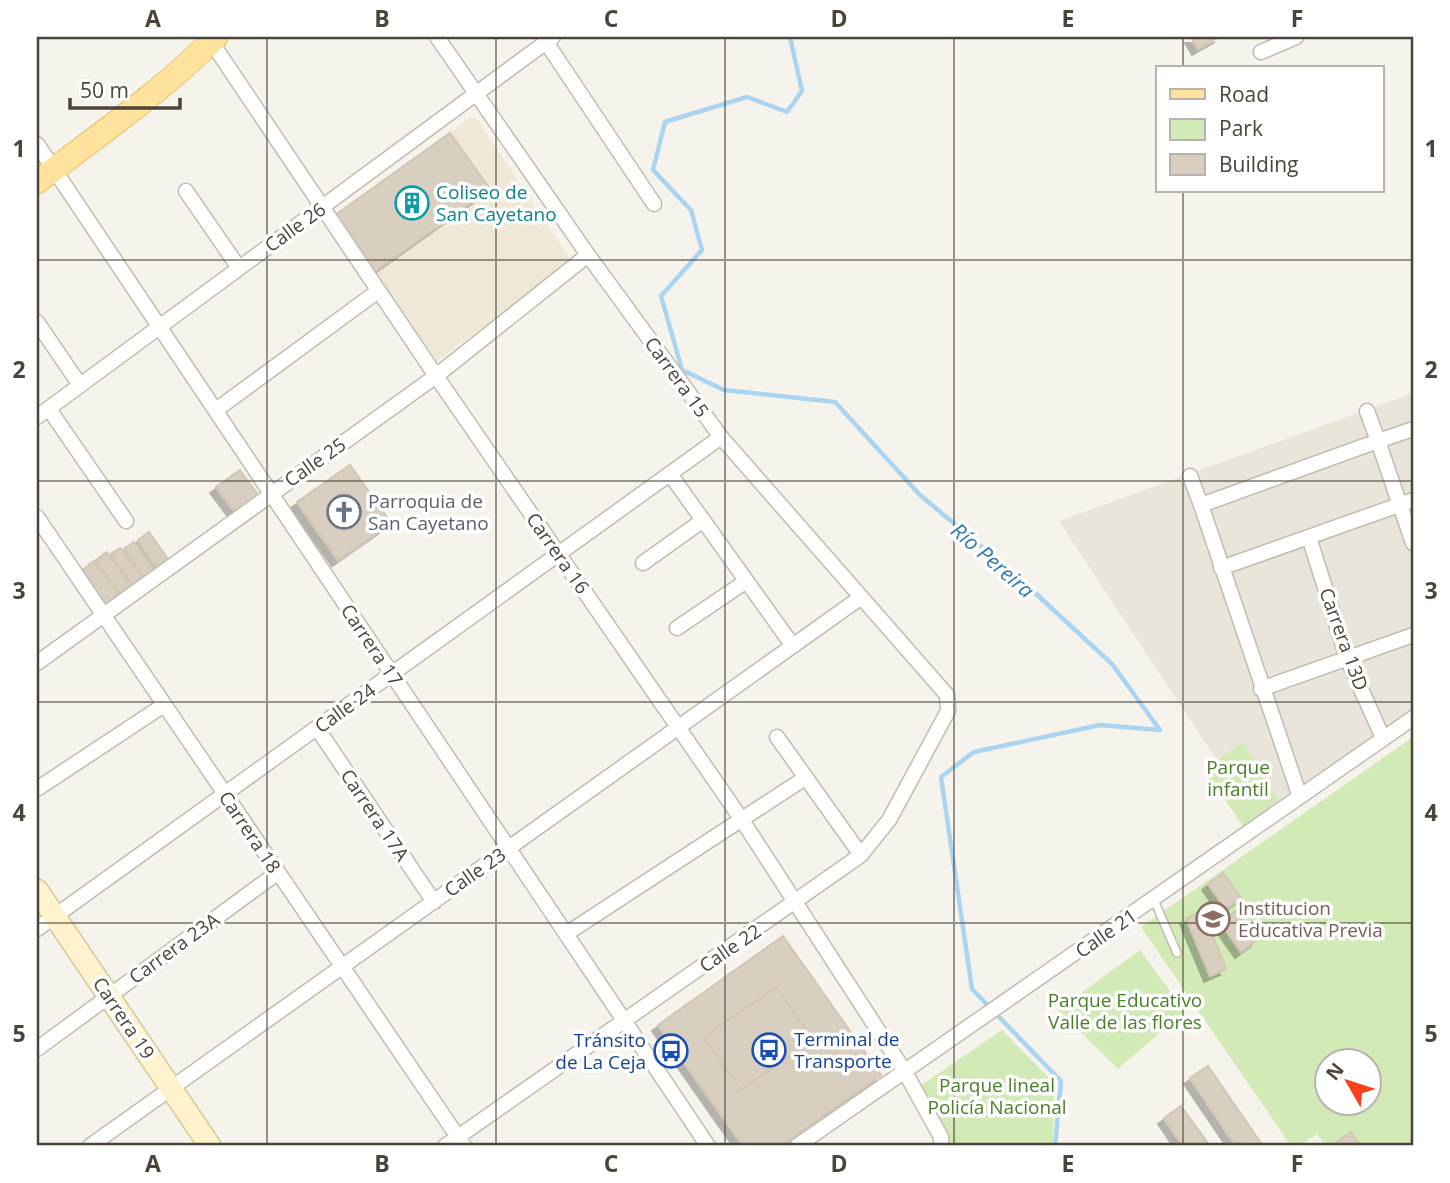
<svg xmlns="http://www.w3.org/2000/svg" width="1450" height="1183" viewBox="0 0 1450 1183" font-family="'Open Sans',sans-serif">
<defs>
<filter id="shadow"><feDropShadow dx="-6" dy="6" stdDeviation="0" flood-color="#0004"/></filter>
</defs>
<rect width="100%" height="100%" fill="#f6f3ec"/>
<path fill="#eae5da" d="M1413,393V714L1256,820L1059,521Z"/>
<path fill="#efe8d6" d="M469,118L477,119L572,262L437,361L374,272L490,189L450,133Z"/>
<path fill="#d2eab5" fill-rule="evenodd" d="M1413,737V1146H1326L1317,1134L1300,1146H1291L1141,927ZM1328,1060H1370V1102H1328Z
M1243,742L1278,800L1243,826L1204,770Z
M1140,950L1185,1011L1118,1069L1058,1010Z
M1002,1030L1054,1083L1053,1146H948L920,1086Z"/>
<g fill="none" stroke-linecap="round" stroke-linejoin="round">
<path stroke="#a9d4f2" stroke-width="4.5" d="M790,37L802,91L787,112L747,97L665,122L653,170L691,210L702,250L661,296L682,370L724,390L835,402L920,495L1020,579L1112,664L1160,730L1100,725L974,752L941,777L972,989L1061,1081L1055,1146"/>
</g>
<path fill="#d8cfc1" stroke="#d3c7b4" stroke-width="2" filter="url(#shadow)" d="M1191,37H1219L1198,49Z
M450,133L490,189L374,272L334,216Z
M350,465L391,523L338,560L297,502Z
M240,470L258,495L235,512L216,487Z
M149,532L170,562L158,570L138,540Z
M134,542L156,573L146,580L124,549Z
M120,548L143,579L134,586L111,554Z
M107,552L132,588L122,596L96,560Z
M94,561L120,597L106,607L81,571Z
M1223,873L1241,898L1226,909L1208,884Z
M1203,911L1226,969L1210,976L1186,918Z
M1236,911L1257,940L1241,952L1220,922Z
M783,936L881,1075L780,1146H743L658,1025Z
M776,987L813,1040L741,1090L704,1037Z
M1208,1066L1263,1146H1236L1190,1078Z
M1181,1106L1210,1146H1183L1164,1118Z
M1351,1132L1361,1146H1331Z"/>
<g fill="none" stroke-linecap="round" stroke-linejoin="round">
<defs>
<path id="lane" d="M1154,900L1177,953"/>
<path id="street" d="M208,37L436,376L742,820L905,1072L941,1137V1146
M437,37L588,255L721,437L947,695L948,711L889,820L861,855L445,1146
M546,42L654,204
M1261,52L1296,37
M37,144L708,1146
M186,191L239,268
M37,322L80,385
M49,409L126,521
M216,410L378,291
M1367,411L1378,441L1413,429
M37,417L553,37
M670,474L793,646
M1190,476L1201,505
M37,517L464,1146
M1309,537L1347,658L1383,738
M643,563L702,521
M1221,568L1413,500
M677,628L745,582
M37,663L436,376L588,255
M1261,689L1413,635
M317,728L434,902
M777,737L861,855
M37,789L164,705
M1300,797L1201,505L1378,441L1413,543
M37,929L721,437
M566,934L805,778
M37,1049L277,873
M90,1146L860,598
M797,1146L1413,718"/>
<path id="secondary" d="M37,890L210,1146"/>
<path id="primary" d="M37,182C99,135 161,92 216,37"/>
</defs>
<use href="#lane" stroke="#c2bbae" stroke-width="10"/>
<use href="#street" stroke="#c2bbae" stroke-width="17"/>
<use href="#secondary" stroke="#d6c79b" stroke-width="24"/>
<use href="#primary" stroke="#e6c16a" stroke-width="25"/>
<use href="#lane" stroke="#fff" stroke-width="7"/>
<use href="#street" stroke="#fff" stroke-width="14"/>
<use href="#secondary" stroke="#fff3cd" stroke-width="21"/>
<use href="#primary" stroke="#ffe39c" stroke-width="23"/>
</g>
<path fill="none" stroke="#4b4439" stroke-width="2" stroke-opacity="0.55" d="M267,37V1146M496,37V1146M725,37V1146M954,37V1146M1183,37V68M1183,191V1146M37,260H1413M37,481H1413M37,702H1413M37,923H1413"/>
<defs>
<symbol id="building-ring" viewBox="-11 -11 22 22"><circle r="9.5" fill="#fff" stroke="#0f9aa8" stroke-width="1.5"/><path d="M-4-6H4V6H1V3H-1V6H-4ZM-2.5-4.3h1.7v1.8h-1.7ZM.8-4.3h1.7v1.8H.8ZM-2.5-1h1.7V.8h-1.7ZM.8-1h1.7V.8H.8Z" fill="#0f9aa8"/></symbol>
<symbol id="church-ring" viewBox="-11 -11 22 22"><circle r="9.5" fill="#fff" stroke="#6b7280" stroke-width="1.5"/><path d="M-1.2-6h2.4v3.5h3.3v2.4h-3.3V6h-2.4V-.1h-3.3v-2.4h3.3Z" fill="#6b7280"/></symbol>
<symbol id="school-ring" viewBox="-11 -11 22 22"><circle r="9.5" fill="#fff" stroke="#8d6e63" stroke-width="1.5"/><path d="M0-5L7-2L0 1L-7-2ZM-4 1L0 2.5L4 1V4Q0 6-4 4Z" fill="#8d6e63"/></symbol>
<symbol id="bus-ring" viewBox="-11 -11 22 22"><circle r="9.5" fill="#fff" stroke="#1a4fb4" stroke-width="1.5"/><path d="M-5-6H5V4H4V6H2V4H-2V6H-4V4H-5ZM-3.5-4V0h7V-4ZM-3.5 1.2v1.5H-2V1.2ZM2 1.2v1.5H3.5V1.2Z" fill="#1a4fb4"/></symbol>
</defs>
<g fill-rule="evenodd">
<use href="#building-ring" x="393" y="184" width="38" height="38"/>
<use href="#church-ring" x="325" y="493" width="38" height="38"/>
<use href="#school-ring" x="1194" y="900" width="38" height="38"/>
<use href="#bus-ring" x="750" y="1031" width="38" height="38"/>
<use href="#bus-ring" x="652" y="1032" width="38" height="38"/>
</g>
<g text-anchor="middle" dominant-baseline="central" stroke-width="7" stroke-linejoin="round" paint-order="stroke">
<g font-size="19" fill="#0d838f" stroke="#fff" text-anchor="start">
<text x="436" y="192">Coliseo de<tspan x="436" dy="22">San Cayetano</tspan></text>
</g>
<g font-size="19" fill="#4b4439" stroke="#fff">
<text transform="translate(295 227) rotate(-36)">Calle 26</text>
<text transform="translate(677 377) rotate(54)">Carrera 15</text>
<text transform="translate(315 462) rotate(-35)">Calle 25</text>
<text transform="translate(558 553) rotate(55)">Carrera 16</text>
<text transform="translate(1344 639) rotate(70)">Carrera 13D</text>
<text transform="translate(372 645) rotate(56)">Carrera 17</text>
<text transform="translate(345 708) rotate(-36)">Calle 24</text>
<text transform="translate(375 815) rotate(56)">Carrera 17A</text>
<text transform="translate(250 832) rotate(56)">Carrera 18</text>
<text transform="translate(475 872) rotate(-35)">Calle 23</text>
<text transform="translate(1106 933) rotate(-35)">Calle 21</text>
<text transform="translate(174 948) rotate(-36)">Carrera 23A</text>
<text transform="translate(730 948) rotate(-34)">Calle 22</text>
<text transform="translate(124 1018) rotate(56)">Carrera 19</text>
</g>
<g font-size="19" fill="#5b616d" stroke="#fff" text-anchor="start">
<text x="368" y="501">Parroquia de<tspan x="368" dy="22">San Cayetano</tspan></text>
</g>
<g font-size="19" fill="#4a7f2a" stroke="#fff">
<text x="1238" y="767">Parque<tspan x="1238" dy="22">infantil</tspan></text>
<text x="1125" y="1000">Parque Educativo<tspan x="1125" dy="22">Valle de las flores</tspan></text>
<text x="997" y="1085">Parque lineal<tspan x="997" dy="22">Policía Nacional</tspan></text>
</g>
<g font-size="19" fill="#785e54" stroke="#fff" text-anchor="start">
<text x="1238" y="908">Institucion<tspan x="1238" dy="22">Educativa Previa</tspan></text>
</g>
<g font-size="19" fill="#164399" stroke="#fff" text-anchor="start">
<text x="794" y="1039">Terminal de<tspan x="794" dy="22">Transporte</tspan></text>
<text x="646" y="1040" text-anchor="end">Tránsito<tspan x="646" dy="22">de La Ceja</tspan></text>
</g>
<g font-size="21" font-style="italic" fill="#2e7ab2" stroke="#fff">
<text transform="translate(993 560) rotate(41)">Río Pereira</text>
</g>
</g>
<rect width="1450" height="1183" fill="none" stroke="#ffffff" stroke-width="77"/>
<rect x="1156" y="66" width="228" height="126" fill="#ffffff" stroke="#b7b4b0" stroke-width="2"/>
<rect x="1170" y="89" width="35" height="10" fill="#ffe39c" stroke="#b7b4b0" stroke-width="2"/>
<text x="1219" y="102" font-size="21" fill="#4b4439">Road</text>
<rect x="1170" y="119" width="35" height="21" fill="#d2eab5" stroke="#b7b4b0" stroke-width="2"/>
<text x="1219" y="136" font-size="21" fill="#4b4439">Park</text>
<rect x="1170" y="154" width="35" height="21" fill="#d8cfc1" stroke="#b7b4b0" stroke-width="2"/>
<text x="1219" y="172" font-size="21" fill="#4b4439">Building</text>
<g transform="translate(1348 1082) rotate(309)"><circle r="33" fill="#ffffff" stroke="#b7b4b0" stroke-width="2"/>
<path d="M0-5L12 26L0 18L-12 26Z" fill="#fc3f1d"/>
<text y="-10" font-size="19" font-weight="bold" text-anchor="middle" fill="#4b4439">N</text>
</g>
<path d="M70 98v10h110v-10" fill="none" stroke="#4b4439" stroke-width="3.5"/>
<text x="80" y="98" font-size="21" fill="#4b4439" stroke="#ffffff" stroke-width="5" paint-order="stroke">50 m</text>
<rect x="38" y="38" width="1374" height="1106" fill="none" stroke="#4b4439" stroke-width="2.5"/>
<g font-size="23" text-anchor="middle" font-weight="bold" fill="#4b4439">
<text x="153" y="27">A</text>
<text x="382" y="27">B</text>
<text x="611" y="27">C</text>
<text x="839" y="27">D</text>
<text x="1068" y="27">E</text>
<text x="1297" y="27">F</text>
<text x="19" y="157">1</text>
<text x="1431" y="157">1</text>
<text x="19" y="378">2</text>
<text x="1431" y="378">2</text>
<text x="19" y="599">3</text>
<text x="1431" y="599">3</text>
<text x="19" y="821">4</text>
<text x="1431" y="821">4</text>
<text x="19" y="1042">5</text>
<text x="1431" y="1042">5</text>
<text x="153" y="1172">A</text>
<text x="382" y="1172">B</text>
<text x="611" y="1172">C</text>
<text x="839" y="1172">D</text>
<text x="1068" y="1172">E</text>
<text x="1297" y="1172">F</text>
</g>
</svg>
